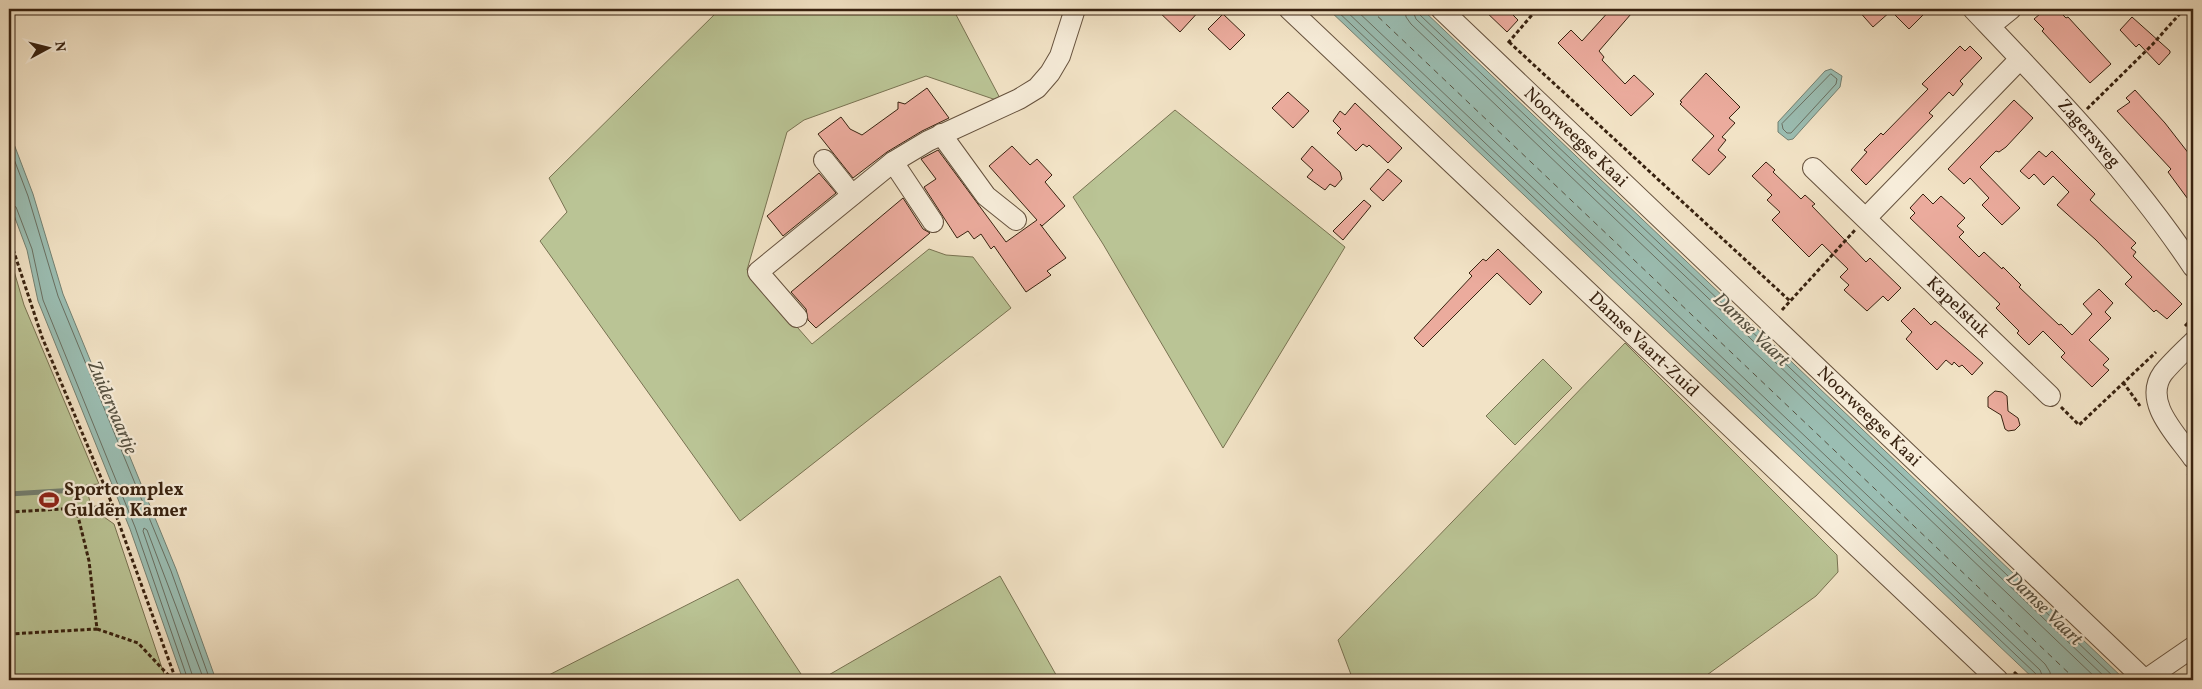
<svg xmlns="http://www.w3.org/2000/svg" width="2202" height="689" viewBox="0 0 2202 689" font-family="Vollkorn,serif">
<rect width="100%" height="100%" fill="#f2e3c6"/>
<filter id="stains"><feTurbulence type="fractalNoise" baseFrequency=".004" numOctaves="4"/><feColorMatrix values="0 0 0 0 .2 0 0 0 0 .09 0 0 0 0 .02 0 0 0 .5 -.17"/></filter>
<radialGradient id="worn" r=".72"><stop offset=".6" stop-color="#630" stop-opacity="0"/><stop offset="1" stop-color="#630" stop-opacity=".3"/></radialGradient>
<path fill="#bac495" stroke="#797352" d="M720,9H953L1002,102L926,76L804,120L787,132L747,270L812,344L929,249L946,255L973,257L1011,308L740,521L540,241L567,212L549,178Z
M1175,110L1345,247L1223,448L1103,244L1073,197Z
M9,254L24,305L99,484L86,485L93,515L104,517L114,524L166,680H9Z
M1625,343L1837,555L1838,572L1816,596L1700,680H1353L1338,640Z
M1543,359L1572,388L1515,445L1486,416Z
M1000,576L1059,680H820Z
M738,579L805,680H539Z"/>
<path fill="#9bbeb3" stroke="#738072" d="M1328,9H1422L2125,680H2035Z
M1831,69L1842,76L1840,87L1793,139L1788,140L1778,132V122L1825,71Z
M9,131L33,194L63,294L176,569L216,680H183L130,529L38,301L27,250L9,202Z"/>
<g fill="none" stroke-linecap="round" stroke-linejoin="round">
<path stroke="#6a7062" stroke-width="1" d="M1335,9L2036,674L2038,680
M1344,9L2040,670L2044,680
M1355,9L2045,664L2050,672L2051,680
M1405,9L1406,17L1411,24L2098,680
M1412,9L1416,19L2108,680
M1419,9L1420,15L2117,680
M1831,74L1837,79L1836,84L1791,133H1787L1783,129L1782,124Z
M9,146L28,196L58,296L171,571L210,680
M9,203L16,207L32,249L43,300L135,527L188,680
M194,680L143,531L144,528L147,530L204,680"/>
<path stroke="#738072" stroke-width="5" d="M9,494L93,489"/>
<path stroke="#565141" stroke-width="1" stroke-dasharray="6 5" stroke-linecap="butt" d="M1370,9L2076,680"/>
</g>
<path fill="#ebab9d" stroke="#382210" d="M1156,9H1201L1180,32Z
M1483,9H1507L1518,20L1507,32Z
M1611,9H1624L1631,14L1599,51L1604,57L1602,60L1625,84L1634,75L1654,94L1631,116L1558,43L1571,30L1582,41Z
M1857,9H1929L1909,29L1891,11L1873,27Z
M2046,9H2057L2066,18L2068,17L2111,64L2090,83L2042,31L2044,29L2034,19Z
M1223,14L1245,35L1230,50L1208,29Z
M2132,17L2170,51V53L2159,65L2139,44L2136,47L2120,30Z
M1960,46L1965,51L1970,46L1982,58L1960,81L1963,84L1953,96L1949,92L1929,113L1933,116L1866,185L1851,170L1867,152L1864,150L1881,133L1883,135L1928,89L1922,84Z
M1706,73L1740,107L1729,118L1735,123L1722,137L1726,140L1718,150L1726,157L1709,175L1692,160L1714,136L1680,104L1682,102L1680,101Z
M927,88L949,118L922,131L887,152L853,178L818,134L841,117L850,129L862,135L898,109V102L905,104Z
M2135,90L2165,123L2193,159V206L2168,172L2171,169L2117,111L2130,102L2126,98Z
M1288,92L1309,111L1293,128L1272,108Z
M2014,100L2033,118L2006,147L1999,152L1996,151L1980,167L2020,208L2002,225L1982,205L1989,198L1970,178L1964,184L1948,169Z
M1355,103L1402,148L1388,163L1369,145L1367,147L1363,144L1356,151L1337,133L1341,129L1333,121L1340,111L1345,115Z
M1012,146L1030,165L1037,159L1052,175L1045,182L1065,206L1042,226L1040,224L1066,258L1047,271L1051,275L1026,292L994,246L991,249L981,234L974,239L968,231L957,238L924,187L936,179L921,159L938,150L1006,242L1037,220L989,166Z
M1312,146L1340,172L1342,179L1335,187L1330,184L1325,190L1307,177L1313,170L1301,159Z
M2039,151L2046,157L2052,151L2095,194L2090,200L2136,243L2131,248L2136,252L2133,256L2182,304L2167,319L2156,310L2154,312L2125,284L2132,277L2096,240L2057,205L2069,192L2053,176L2044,185L2034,174L2029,179L2020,171Z
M1766,162L1775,170L1773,172L1801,199L1805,195L1815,204L1812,206L1866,262L1870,258L1901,288L1888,301L1883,296L1867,311L1844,290L1849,285L1840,277L1848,269L1822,244L1809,257L1772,220L1780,212L1767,200L1772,195L1752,176Z
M1388,169L1402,181L1383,201L1370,189Z
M819,173L836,193L783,236L767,216Z
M1923,194L1933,204L1941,196L1965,218L1957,226L1964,232L1959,237L1979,257L1984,252L2002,269L2003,267L2021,285L2019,287L2059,325L2061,324L2072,335L2092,314L2083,304L2099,289L2113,303L2105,312L2111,318L2089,340L2109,359L2103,365L2109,370L2092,387L2061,357L2065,353L2043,331L2029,345L2017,333L2019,331L1996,308L2000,304L1910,218L1915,213L1910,208Z
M903,198L923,229L930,233L816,328L808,320L806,309L791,292Z
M1364,200L1371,206L1343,240L1333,231Z
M1498,249L1542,292L1530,305L1497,273L1423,347L1414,338L1472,276L1469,273L1483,259L1486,261Z
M1914,308L1931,325L1935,321L1983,363L1972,375L1962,365L1959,367L1954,362L1952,365L1946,360L1937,370L1906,339L1912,332L1901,321Z
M1995,391L2002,392L2007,396L2008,411L2018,418L2020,425L2015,430L2008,431L2005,429L2001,415L1988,407V397Z"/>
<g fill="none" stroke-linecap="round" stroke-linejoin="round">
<defs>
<g id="minor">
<path id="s1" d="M1289,9L1998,680"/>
<path id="s2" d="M1441,9L2145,680"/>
<path id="s3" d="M1973,9C2051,91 2130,172 2193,267"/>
<path d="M1990,26L2011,9"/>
<path d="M941,134L986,196L1016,220"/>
<path d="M824,160L852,195"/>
<path d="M893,162L933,222"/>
<path id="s4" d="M1813,168L2050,396"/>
<path d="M1866,218L2020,59"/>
<path d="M797,317L758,272L893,162L928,141L1019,99L1037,88L1050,73L1060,56L1075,9"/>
<path d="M2193,342C2183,352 2172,362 2163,373C2142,402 2177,435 2193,458"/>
<path d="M2145,680L2193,647"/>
</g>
</defs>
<use href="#minor" stroke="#66523e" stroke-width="22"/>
<path stroke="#382210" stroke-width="3" stroke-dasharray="4 2.5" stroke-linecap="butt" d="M1509,42L1790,301
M1508,43L1537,9
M2087,109L2152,45L2184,9
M9,237L42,337L112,504L176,680
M1782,310L1855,230
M2185,326L2193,318
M2123,382L2140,406
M2061,407L2079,425L2156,352
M2188,474L2193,482
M9,512L97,507L112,504
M97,629L138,643L173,680
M9,634L97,629L89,561L76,508
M2014,672L2023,680"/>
<use href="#minor" stroke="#f7edda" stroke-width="20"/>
</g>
<defs>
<symbol id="stadium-bare" viewBox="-9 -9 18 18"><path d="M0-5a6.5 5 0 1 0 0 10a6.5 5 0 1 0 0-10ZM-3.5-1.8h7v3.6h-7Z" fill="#8f2418" stroke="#f7edda" stroke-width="2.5" paint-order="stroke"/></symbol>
</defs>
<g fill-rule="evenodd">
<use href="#stadium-bare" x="35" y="486" width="28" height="28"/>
</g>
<g text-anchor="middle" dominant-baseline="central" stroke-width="4.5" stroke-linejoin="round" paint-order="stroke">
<g font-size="18" fill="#382210" stroke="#f7edda">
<text stroke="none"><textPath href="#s3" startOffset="170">Zagersweg</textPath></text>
<text stroke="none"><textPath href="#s2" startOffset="186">Noorweegse Kaai</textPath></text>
<text stroke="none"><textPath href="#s4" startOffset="201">Kapelstuk</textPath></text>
<text stroke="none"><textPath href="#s1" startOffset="488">Damse Vaart-Zuid</textPath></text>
<text stroke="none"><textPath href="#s2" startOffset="591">Noorweegse Kaai</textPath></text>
</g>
<g font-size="18" font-weight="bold" fill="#382210" stroke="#f7edda" text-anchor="start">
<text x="64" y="490">Sportcomplex<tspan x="64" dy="21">Gulden Kamer</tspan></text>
</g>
<g font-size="19" font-style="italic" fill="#565141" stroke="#f7edda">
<text transform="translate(1751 330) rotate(44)">Damse Vaart</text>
<text transform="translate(112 408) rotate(67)">Zuidervaartje</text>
<text transform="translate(2044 609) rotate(44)">Damse Vaart</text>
</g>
</g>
<rect width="2202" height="689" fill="none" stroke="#f2e3c6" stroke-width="30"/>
<rect x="10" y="10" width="2182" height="669" fill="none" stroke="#382210" stroke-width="2.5"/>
<rect x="15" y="15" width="2172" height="659" fill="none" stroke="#382210"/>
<g transform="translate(48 48) rotate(83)" stroke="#f7edda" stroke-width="4" paint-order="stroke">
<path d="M0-4L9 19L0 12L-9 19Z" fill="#382210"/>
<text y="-8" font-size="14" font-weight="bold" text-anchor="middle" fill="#382210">N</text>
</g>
<rect width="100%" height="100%" filter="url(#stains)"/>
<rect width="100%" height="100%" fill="url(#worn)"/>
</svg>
